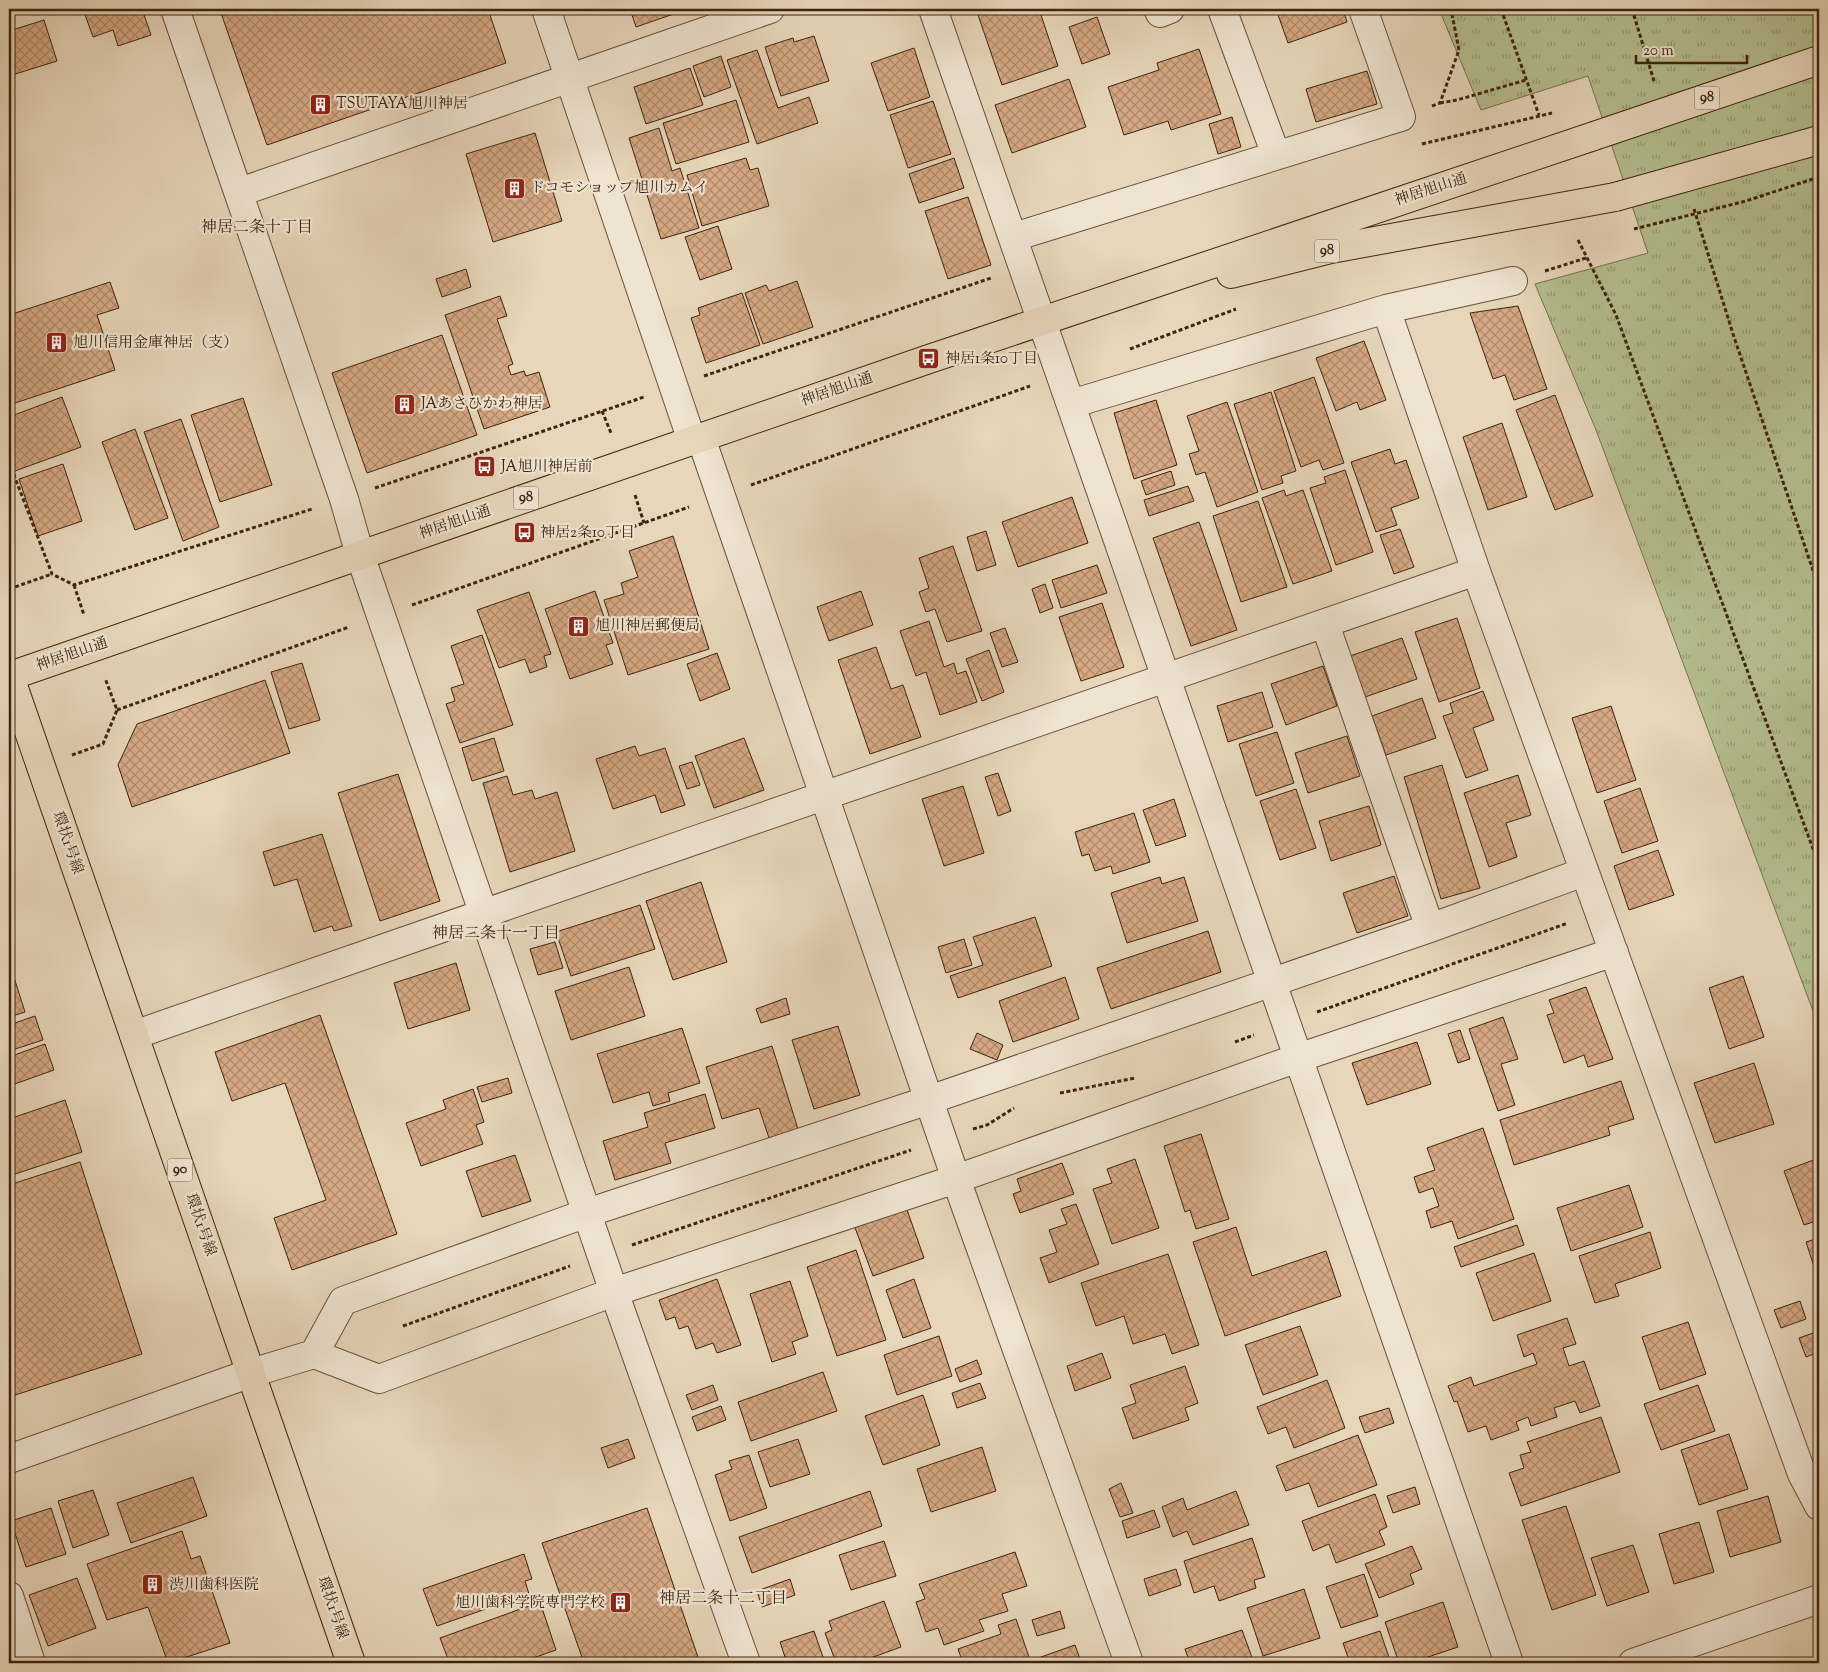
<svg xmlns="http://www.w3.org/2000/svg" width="1828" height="1672" viewBox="0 0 1828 1672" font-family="'Sorts Mill Goudy','Noto Serif JP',serif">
<defs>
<pattern id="grass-tufts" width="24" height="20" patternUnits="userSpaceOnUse" patternTransform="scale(1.25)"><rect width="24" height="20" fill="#b5be90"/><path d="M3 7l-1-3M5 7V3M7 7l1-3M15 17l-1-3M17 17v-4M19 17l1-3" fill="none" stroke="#959a74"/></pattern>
<pattern id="building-cross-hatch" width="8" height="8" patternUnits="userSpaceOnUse" patternTransform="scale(1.25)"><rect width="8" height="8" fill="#d6a883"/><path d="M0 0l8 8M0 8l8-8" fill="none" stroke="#af896a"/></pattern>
</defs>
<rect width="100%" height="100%" fill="#e7d6ba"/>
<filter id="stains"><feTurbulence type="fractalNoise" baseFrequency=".004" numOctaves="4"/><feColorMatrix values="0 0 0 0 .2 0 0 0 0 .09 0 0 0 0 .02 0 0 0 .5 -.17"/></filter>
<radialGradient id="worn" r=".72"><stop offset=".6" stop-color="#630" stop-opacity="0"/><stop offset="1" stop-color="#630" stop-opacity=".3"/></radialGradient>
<path fill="url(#grass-tufts)" stroke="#7a7150" d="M1439,9H1819V1027L1596,430L1535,284L1648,253L1588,76L1481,110Z"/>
<path fill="url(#building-cross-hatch)" stroke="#3f240f" d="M83,9H142L151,35L118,46L113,30L93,37Z
M233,9H488L506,63L267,145L221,13Z
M630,9H688L636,27Z
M976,9H1039L1058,66L1002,85Z
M1276,9H1343L1347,22L1288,43Z
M1097,17L1110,54L1082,64L1069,27Z
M44,20L57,61L9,76V31Z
M814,36L829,81L781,96L765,47L793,38L794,42Z
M914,48L930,97L888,111L871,63Z
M1199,49L1221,114L1171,130L1168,121L1124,135L1108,87L1159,70L1157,63Z
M757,50L778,108L809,97L818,123L757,144L727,60Z
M721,56L731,87L704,97L693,66Z
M690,68L703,105L646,124L634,87Z
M1367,71L1377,104L1316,122L1306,89Z
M1069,79L1086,127L1012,153L995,105Z
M736,100L749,142L676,164L663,123Z
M933,101L951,154L908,168L890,115Z
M1232,117L1241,147L1218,154L1209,124Z
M659,128L672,171L680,168L699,228L661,239L629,138Z
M535,133L562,221L493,242L466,154Z
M746,158L750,170L758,168L769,206L702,226L687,175Z
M954,158L964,188L919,203L909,174Z
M968,197L991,265L948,279L925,211Z
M718,226L732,269L700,280L685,237Z
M466,269L471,287L442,297L436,279Z
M797,281L813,327L763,344L745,293L766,285L769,291Z
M110,282L119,308L97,315L115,370L9,405V315Z
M742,293L760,345L706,363L691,318L700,315L698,308Z
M500,296L507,316L497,319L513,364L508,366L511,375L524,371L526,376L539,372L550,407L484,429L445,315Z
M1518,306L1547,389L1514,400L1505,375L1493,379L1470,313Z
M442,335L477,435L367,473L332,373Z
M1364,341L1386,400L1360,410L1357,402L1336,411L1316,358Z
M1314,377L1344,463L1323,470L1319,460L1301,467L1274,391Z
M1271,392L1296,471L1281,476L1283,483L1262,490L1234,404Z
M1555,395L1593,496L1555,510L1516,410Z
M62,397L81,447L15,471L9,454V417Z
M243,398L272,485L220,502L191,415Z
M1156,400L1177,465L1134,479L1114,413Z
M1227,402L1258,492L1217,507L1205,472L1196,475L1189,454L1199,451L1187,416Z
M181,419L219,527L183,541L144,432Z
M1502,423L1527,497L1488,510L1463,437Z
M135,429L168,518L135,530L102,442Z
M1390,449L1395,464L1406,460L1419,498L1391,508L1397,525L1376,532L1351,462Z
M63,464L82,521L38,536L19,479Z
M1345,470L1373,552L1336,565L1310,488L1326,483L1324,477Z
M1171,471L1175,485L1146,495L1141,481Z
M1188,486L1194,501L1149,516L1144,500Z
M1284,490L1286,496L1303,490L1332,571L1293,584L1262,498Z
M1072,497L1088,543L1018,567L1002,522Z
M1258,501L1287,587L1241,602L1213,516Z
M1199,522L1237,630L1191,646L1153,538Z
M1400,529L1414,567L1394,574L1380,535Z
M986,531L996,565L977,571L967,537Z
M673,536L709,649L628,675L604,600L624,594L621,583L638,577L629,551Z
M953,546L982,631L947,642L935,609L926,612L919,592L929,588L919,558Z
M1097,565L1107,593L1061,608L1052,580Z
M1045,584L1053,608L1040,613L1032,589Z
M595,591L613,643L606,645L613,664L570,679L545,609Z
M861,591L873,625L829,641L817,607Z
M529,592L551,654L544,656L547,667L530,673L525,659L499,668L477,610Z
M1102,603L1124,667L1081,681L1059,617Z
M1457,618L1480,688L1439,702L1415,632Z
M929,621L944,667L954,663L957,674L966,671L977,702L940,715L926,672L916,676L900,631Z
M1005,628L1018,662L1002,667L990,633Z
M482,635L513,725L460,743L446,704L455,701L451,688L464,684L451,646Z
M1402,638L1417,679L1365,697L1350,656Z
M876,647L891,689L903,685L921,737L870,754L838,660Z
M989,650L1004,692L982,701L966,659Z
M717,653L730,689L700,701L687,664Z
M302,663L320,720L289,729L271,672Z
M1323,666L1337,706L1286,725L1271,684Z
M265,680L290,753L132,807L118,765L137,724Z
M1483,691L1494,720L1473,728L1488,770L1466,778L1443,716L1453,713L1450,703Z
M1262,692L1273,727L1228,742L1217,706Z
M1422,698L1436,738L1386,755L1372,716Z
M1611,706L1636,780L1597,793L1572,718Z
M1277,732L1294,783L1256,796L1239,744Z
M1347,736L1360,776L1308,793L1295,753Z
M494,738L504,771L472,781L462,748Z
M744,738L764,790L714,808L695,756Z
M635,746L639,756L665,748L685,805L661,813L655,795L613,809L596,759Z
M692,762L700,785L687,789L679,766Z
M1442,765L1480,888L1441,899L1404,777Z
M998,773L1011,811L998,816L985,777Z
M398,774L440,901L380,921L338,793Z
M1518,775L1531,815L1506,823L1517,857L1489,867L1464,793Z
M507,776L513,795L532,790L535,799L557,792L575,851L510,872L483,783Z
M963,786L984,853L944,866L922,799Z
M1640,788L1658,841L1622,853L1604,801Z
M1296,789L1316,848L1280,860L1260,801Z
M1174,799L1186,836L1156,846L1143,810Z
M1369,806L1381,845L1331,861L1319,821Z
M1134,813L1150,862L1113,874L1111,866L1095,871L1089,854L1082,856L1075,832Z
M322,834L352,926L334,931L332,926L314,932L297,879L274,886L263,852Z
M1658,850L1674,895L1629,910L1614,866Z
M1394,876L1408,916L1357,933L1343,893Z
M1160,877L1162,884L1184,877L1198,921L1127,943L1111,893Z
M701,882L727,962L673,980L646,901Z
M640,905L655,949L571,976L556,932Z
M1035,917L1052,966L958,998L950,976L983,965L973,937Z
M1208,931L1221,972L1111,1009L1097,968Z
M964,939L972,965L946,973L938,947Z
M555,942L563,968L538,975L530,949Z
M456,963L470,1010L408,1029L394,983Z
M629,967L645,1016L571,1040L555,991Z
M9,968H11L25,1012L9,1017Z
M1743,976L1764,1037L1729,1049L1709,988Z
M1065,977L1079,1019L1013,1042L999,1001Z
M1586,987L1613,1059L1588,1067L1584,1055L1564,1063L1547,1015L1554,1013L1549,1000Z
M786,998L790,1014L761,1023L756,1009Z
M320,1015L397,1234L292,1270L274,1218L326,1200L285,1083L232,1101L215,1052Z
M35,1016L43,1040L9,1051V1025Z
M1503,1017L1518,1059L1501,1064L1515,1105L1498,1111L1469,1029Z
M838,1026L860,1095L814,1109L792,1040Z
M682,1028L700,1083L668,1093L670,1101L653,1106L649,1092L613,1103L597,1054Z
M1460,1030L1470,1059L1458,1063L1448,1034Z
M977,1033L1003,1045L997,1060L970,1049Z
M1417,1042L1431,1084L1367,1105L1352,1063Z
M45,1044L54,1070L9,1086V1057Z
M772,1046L798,1129L769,1138L759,1108L722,1119L706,1067Z
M1754,1063L1774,1124L1715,1143L1694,1083Z
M508,1078L512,1093L482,1102L477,1087Z
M1621,1081L1634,1119L1608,1127L1610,1135L1514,1165L1500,1120Z
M473,1089L484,1122L476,1125L483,1144L421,1166L406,1123L446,1109L443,1100Z
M705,1094L715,1128L665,1143L671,1163L615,1180L603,1141L648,1127L644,1113Z
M65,1100L82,1152L9,1176V1119Z
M1483,1128L1514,1219L1458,1239L1452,1221L1431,1228L1426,1211L1439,1206L1433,1188L1419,1193L1414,1177L1435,1170L1427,1148Z
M1201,1134L1229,1219L1196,1229L1190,1210L1185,1212L1164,1146Z
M515,1155L531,1201L482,1217L466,1171Z
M1819,1158V1220L1804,1225L1784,1171Z
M1135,1159L1159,1228L1112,1244L1093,1189L1112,1183L1107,1169Z
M80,1162L142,1354L9,1397V1185Z
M1062,1163L1074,1194L1020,1213L1013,1194L1021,1191L1017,1179Z
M1629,1185L1643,1227L1571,1251L1557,1208Z
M1076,1204L1099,1264L1049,1283L1040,1258L1057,1252L1049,1230L1067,1224L1061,1209Z
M906,1207L924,1258L873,1276L854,1225Z
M1517,1225L1524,1245L1461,1267L1454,1247Z
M1236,1227L1252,1276L1326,1251L1341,1296L1225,1336L1193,1242Z
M1650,1232L1661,1268L1615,1284L1619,1296L1595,1303L1579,1256Z
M1819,1238V1282L1806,1242Z
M856,1250L886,1340L837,1356L807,1267Z
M1534,1253L1551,1301L1493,1321L1476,1273Z
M1168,1254L1199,1345L1172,1354L1165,1334L1133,1344L1124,1316L1096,1326L1081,1283Z
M717,1279L741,1345L717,1353L713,1343L696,1349L688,1326L679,1329L675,1317L666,1320L659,1300Z
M914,1279L931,1328L903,1338L886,1290Z
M790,1281L808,1336L792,1342L796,1354L772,1362L750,1294Z
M1800,1301L1806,1319L1781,1328L1774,1310Z
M1567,1318L1576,1344L1563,1348L1569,1366L1584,1361L1600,1406L1580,1413L1575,1401L1554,1408L1557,1417L1531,1426L1528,1417L1516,1422L1519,1430L1491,1440L1486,1426L1468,1432L1457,1401L1454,1402L1448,1386L1471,1377L1474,1386L1537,1364L1533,1353L1524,1357L1517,1335Z
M1688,1322L1706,1374L1660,1390L1642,1337Z
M1300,1326L1318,1375L1263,1395L1245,1345Z
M1819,1331V1352L1806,1357L1799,1338Z
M939,1336L952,1376L897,1395L884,1355Z
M1102,1353L1111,1378L1075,1391L1067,1366Z
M977,1360L982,1374L960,1382L955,1369Z
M1185,1366L1198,1403L1185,1408L1189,1420L1133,1439L1122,1408L1136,1403L1130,1385Z
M823,1372L837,1411L751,1441L738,1402Z
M1327,1380L1345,1428L1294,1448L1286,1427L1268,1434L1257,1407Z
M980,1383L986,1398L957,1408L952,1393Z
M713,1385L718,1400L692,1410L686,1395Z
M1698,1385L1715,1431L1661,1450L1644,1404Z
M923,1395L940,1445L883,1465L865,1416Z
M721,1406L726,1420L697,1431L692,1417Z
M1389,1408L1394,1423L1365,1433L1359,1417Z
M1601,1417L1620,1472L1521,1506L1509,1473L1524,1468L1520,1455L1531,1452L1527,1442Z
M1729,1434L1748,1489L1699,1505L1681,1450Z
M1358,1435L1377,1485L1318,1507L1309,1483L1286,1491L1276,1466Z
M628,1439L635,1458L608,1468L601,1448Z
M798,1439L810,1474L770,1487L758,1452Z
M982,1447L996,1491L931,1512L917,1469Z
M749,1455L767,1508L730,1521L715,1475L732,1469L729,1461Z
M193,1477L207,1516L131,1543L117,1503Z
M1121,1483L1133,1513L1120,1517L1109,1489Z
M1415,1487L1420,1504L1393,1513L1387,1496Z
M93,1490L109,1535L73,1548L58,1501Z
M870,1491L882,1526L752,1573L739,1537Z
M1236,1491L1249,1525L1193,1545L1187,1531L1173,1537L1162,1507L1183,1498L1187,1510Z
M1375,1494L1387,1527L1379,1531L1385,1545L1336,1563L1329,1544L1313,1551L1302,1521Z
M1768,1496L1781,1542L1730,1557L1717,1511Z
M1566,1506L1596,1595L1552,1610L1522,1520Z
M51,1508L66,1554L26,1567L11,1521Z
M647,1508L700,1663H584L542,1543Z
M1154,1510L1160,1527L1127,1538L1122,1521Z
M1699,1522L1714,1572L1674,1584L1659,1534Z
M182,1531L191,1559L200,1556L230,1643L168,1663L148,1607L107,1620L87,1564Z
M1252,1538L1265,1577L1254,1580L1256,1588L1219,1601L1214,1586L1194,1593L1184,1561Z
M884,1541L896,1576L851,1590L839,1555Z
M1633,1545L1649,1592L1607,1606L1591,1558Z
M1412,1546L1422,1569L1410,1574L1414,1584L1379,1598L1365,1564Z
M1015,1552L1027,1586L1002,1594L1008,1611L979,1620L984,1631L944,1645L938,1628L926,1632L916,1602L925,1599L919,1584Z
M524,1554L532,1579L525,1581L529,1594L437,1626L423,1589Z
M1176,1569L1181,1585L1149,1596L1144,1579Z
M1364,1574L1378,1616L1341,1628L1326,1587Z
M77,1578L96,1628L48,1646L29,1595Z
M790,1579L795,1595L762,1607L757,1591Z
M1304,1589L1320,1638L1263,1656L1247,1608Z
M884,1601L901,1647L857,1663H843L841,1657L835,1660L825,1633L832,1630L829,1621Z
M540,1602L556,1650L519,1663H438L448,1659L440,1638Z
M1443,1602L1458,1647L1410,1663H1399L1385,1622Z
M1060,1611L1065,1628L1037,1636L1032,1620Z
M1016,1619L1030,1660L1021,1663H963L958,1649L1001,1634L998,1625Z
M1242,1630L1254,1663H1190L1185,1649Z
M814,1631L825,1663H787L780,1642Z
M1380,1631L1391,1663H1350L1343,1643Z
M1075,1645L1080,1659L1067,1663H1044L1041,1657Z
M231,1657L233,1663H213Z"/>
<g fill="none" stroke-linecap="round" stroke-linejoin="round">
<defs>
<path id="minor" d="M175,9L344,499L360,555L614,1292L746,1663
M546,9L692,441
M933,9L1509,1663
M1158,9L1160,13L1170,9
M1222,9L1276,155
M240,192L770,9
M1014,237L1401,117L1363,9
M1386,309L1476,571L1802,1474L1819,1506
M1071,404L1386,309L1513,281
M701,438L956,1179L1129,1663
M1325,624L1430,928
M134,1035C580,877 1030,728 1476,571
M314,1354L343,1301L587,1213L929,1100L1430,928L1584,872
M9,1459L251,1373L314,1354L379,1379L614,1292L956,1179L1298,1058L1614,952
M9,1596L31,1663
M1633,1663L1819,1599"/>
<path id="major" d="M1231,274L1331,249L1615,197
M9,674L351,1663
M10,676L929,359L1594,136"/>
</defs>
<use href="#minor" stroke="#69503a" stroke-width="30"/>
<use href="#major" stroke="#3f240f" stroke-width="30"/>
<path stroke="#3f240f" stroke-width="3" stroke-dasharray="4 2.5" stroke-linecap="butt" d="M1501,9L1539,115
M1632,9L1654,81
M1440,103L1457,100L1526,80
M1432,106L1440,103L1459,50L1451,9
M1422,144L1552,113
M1694,209L1734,337L1819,588
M1578,240L1616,315L1819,865
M1545,271L1586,258
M1130,349L1236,309
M704,376L991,278
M602,411L611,433
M9,462L52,574L74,585L312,509
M751,485L1030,386
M375,488L644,397
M635,495L644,523
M74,585L84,615
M9,589L52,574
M412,605L689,507
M117,710L349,627
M72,755L103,744L117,710L105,678
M1317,1012L1568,923
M1235,1042L1254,1035
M1060,1093L1135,1078
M973,1129L987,1125L1014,1108
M632,1245L911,1150
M403,1326L570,1266"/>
<use href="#minor" stroke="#efe4d2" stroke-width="28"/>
<use href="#major" stroke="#e7d6ba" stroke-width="28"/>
<defs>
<path id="major-bridge" d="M1594,136L1819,60
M1615,197L1819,140"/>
</defs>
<use href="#major-bridge" stroke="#3f240f" stroke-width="30" stroke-linecap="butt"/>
<path stroke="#3f240f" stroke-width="3" stroke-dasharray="4 2.5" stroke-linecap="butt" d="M1634,229L1746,201L1819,177"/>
<use href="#major-bridge" stroke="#e7d6ba" stroke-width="28"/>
</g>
<defs>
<symbol id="building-square" viewBox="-11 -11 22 22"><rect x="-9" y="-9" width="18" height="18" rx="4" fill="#8f2418" stroke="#efe4d2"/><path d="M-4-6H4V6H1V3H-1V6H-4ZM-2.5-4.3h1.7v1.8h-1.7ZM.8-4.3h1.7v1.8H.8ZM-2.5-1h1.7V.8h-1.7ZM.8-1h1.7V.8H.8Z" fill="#fff"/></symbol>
<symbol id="bus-square" viewBox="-11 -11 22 22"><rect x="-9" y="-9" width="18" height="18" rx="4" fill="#8f2418" stroke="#efe4d2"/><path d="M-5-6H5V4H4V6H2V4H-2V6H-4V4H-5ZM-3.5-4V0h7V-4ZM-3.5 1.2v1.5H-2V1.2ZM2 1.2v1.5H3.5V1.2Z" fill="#fff"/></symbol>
</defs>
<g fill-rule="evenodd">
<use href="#building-square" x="308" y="92" width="25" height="25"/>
<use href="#building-square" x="502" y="176" width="25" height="25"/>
<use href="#building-square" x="44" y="330" width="25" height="25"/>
<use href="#bus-square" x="916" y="346" width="25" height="25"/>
<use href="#building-square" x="392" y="392" width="25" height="25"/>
<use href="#bus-square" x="472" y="454" width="25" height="25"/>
<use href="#bus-square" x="512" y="520" width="25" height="25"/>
<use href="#building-square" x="566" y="614" width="25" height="25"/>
<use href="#building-square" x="140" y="1572" width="25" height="25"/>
<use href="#building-square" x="608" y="1590" width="25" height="25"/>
</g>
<g text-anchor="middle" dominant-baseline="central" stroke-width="4.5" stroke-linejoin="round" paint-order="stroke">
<g fill="#efe4d2" stroke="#745e4a" stroke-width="1">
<rect x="1694.5" y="86.5" width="25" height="23" rx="4"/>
<rect x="1314.5" y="239.5" width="25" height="23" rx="4"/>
<rect x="513.5" y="486.5" width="25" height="23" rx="4"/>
<rect x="167.5" y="1158.5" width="25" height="23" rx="4"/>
</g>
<g font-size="14" font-weight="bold" fill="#3f240f">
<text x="1707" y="98">98</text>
<text x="1327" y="251">98</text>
<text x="526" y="498">98</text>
<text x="180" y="1170">90</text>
</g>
<g font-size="15" fill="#3f240f" stroke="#efe4d2" text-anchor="start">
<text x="336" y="104">TSUTAYA旭川神居</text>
<text x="530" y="188">ドコモショップ旭川カムイ</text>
<text x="73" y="343">旭川信用金庫神居（支）</text>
<text x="945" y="359">神居1条10丁目</text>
<text x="421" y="404">JAあさひかわ神居</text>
<text x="501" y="467">JA旭川神居前</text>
<text x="540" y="533">神居2条10丁目</text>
<text x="595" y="626">旭川神居郵便局</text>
<text x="169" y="1585">渋川歯科医院</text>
<text x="605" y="1603" text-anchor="end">旭川歯科学院専門学校</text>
</g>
<g font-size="15" fill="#3f240f" stroke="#efe4d2">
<text transform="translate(1431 190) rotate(-18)">神居旭山通</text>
<text transform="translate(837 390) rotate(-19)">神居旭山通</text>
<text transform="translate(455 523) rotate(-19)">神居旭山通</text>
<text transform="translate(72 655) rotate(-19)">神居旭山通</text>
<text transform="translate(67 843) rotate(71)">環状1号線</text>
<text transform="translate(200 1225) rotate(71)">環状1号線</text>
<text transform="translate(332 1608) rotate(71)">環状1号線</text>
</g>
<g font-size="16" fill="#3f240f" stroke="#efe4d2">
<text x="257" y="228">神居二条十丁目</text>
<text x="496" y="934">神居二条十一丁目</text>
<text x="723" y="1599">神居二条十二丁目</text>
</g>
</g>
<rect width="1828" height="1672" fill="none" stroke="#e7d6ba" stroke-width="30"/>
<rect x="10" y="10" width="1808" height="1652" fill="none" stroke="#3f240f" stroke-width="2.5"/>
<rect x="15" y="15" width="1798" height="1642" fill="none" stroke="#3f240f"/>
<path d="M1636 55v8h111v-8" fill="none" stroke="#3f240f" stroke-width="2.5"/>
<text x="1643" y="55" font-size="15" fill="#3f240f" stroke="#efe4d2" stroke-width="4" paint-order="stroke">20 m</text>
<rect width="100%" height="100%" filter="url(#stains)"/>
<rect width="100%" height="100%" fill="url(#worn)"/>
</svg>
